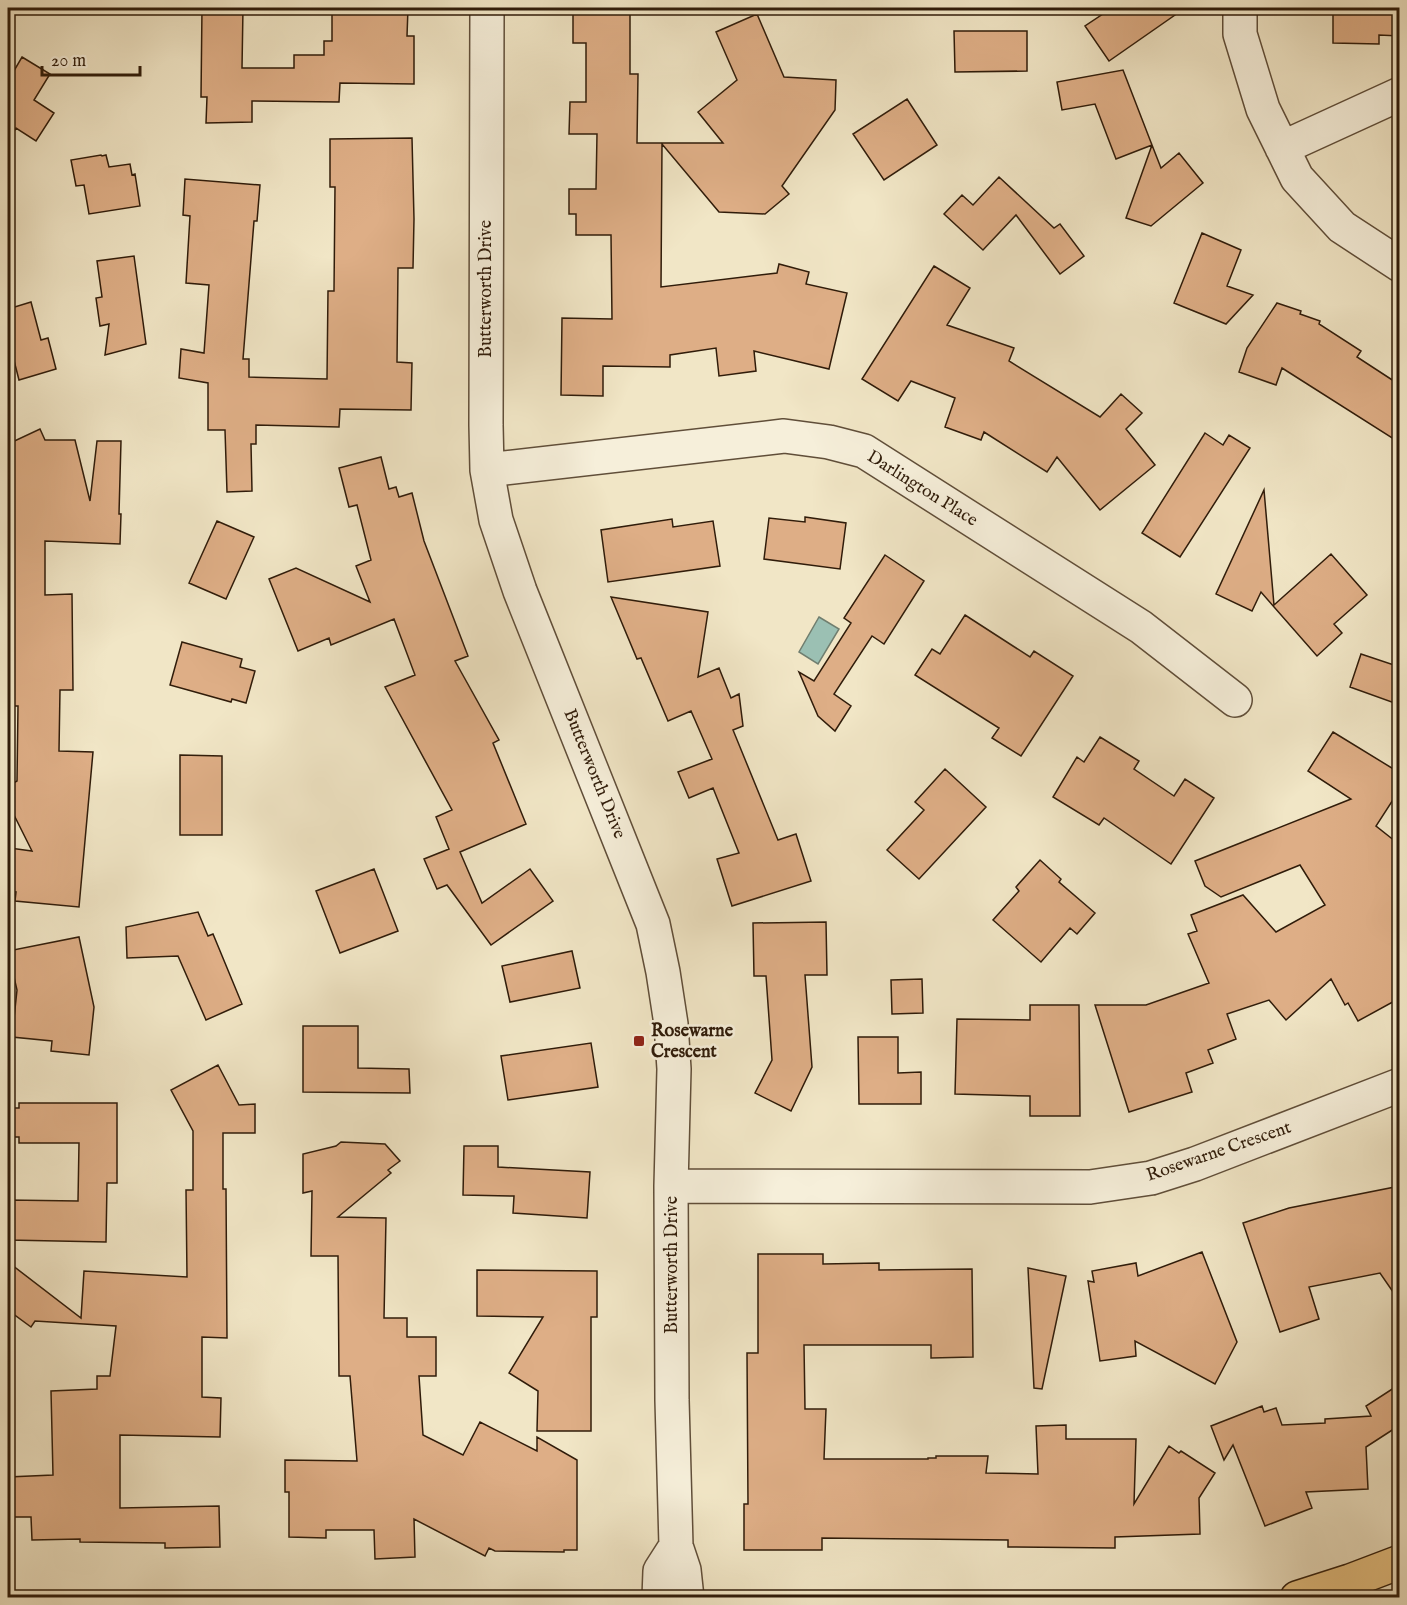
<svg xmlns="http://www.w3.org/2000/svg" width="1407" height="1605" viewBox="0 0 1407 1605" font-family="'IM FELL English',serif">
<rect width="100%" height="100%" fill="#f1e6c6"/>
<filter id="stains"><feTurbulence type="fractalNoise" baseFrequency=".00333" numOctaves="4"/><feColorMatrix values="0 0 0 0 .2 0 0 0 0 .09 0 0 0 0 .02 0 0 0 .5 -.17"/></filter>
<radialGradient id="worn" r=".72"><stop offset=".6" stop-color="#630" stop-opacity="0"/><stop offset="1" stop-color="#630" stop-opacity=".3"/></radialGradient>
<path fill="#9bc0b3" stroke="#707e6f" stroke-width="1.5" d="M819,617L839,629L818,664L799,652Z"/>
<path fill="#deae86" stroke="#301c0a" stroke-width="1.5" d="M202,8H243L242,68H294V55H324V41H332V8H408L407,36H414V84L340,83L339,102L252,101V122L206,123L207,97H201Z
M573,8H630V74H638L637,143H723L698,112L737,80L716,32L757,14L784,77L836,80L835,110L782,186L789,194L765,214L719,212L662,144L661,287L777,273L779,264L809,272L806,284L847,293L829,369L754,351L756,371L719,376L716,348L670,355V367L603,366V396L561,395L562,318L612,319L611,235H576V214H569V189H596L597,134H569L570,102H586V43H573Z
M1112,8H1185L1109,61L1085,26Z
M1333,8H1400V36L1379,35V44L1333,43Z
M954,31H1027V71L955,72Z
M22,57L50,74L34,100L54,113L36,141L16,128L8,141V81Z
M1123,70L1152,145L1116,159L1095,104L1062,110L1057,82Z
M907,99L937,145L884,180L853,134Z
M412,138L414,219L413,268H398L397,362L412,363L411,410L340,409L339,427L256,425V444H251L252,491L227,492L225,430H208V383L179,378L181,349L204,353L209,285L186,283L190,216L183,215L185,179L260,185L257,221H254L243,359H249V377L327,379L328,291H334L335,187H330V139Z
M1152,145L1161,168L1179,153L1203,183L1151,226L1126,218Z
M101,155L102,156L106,155L109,167L130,164L132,175L135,174L140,206L89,214L84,185L76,186L71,160Z
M999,177L1054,228L1060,224L1084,256L1060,274L1016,215L983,250L944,214L962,195L973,205Z
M1202,233L1241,250L1227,286L1253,295L1226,324L1174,303Z
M134,256L146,344L105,355L109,324L100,326L96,298L102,297L97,261Z
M934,266L970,288L947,325L1014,348L1009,361L1100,417L1121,394L1142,413L1126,429L1155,465L1100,510L1057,457L1047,472L984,432L981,440L945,427L955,398L911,381L898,401L862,379Z
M31,302L41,340L48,338L56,369L19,380L8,337V309Z
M1277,303L1301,311L1300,314L1320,321L1319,324L1361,351L1357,357L1400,385V443L1282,368L1276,385L1239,372L1247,348Z
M40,429L45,440H75L90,501L97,441H121L119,514H121L120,544L45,541V595L72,594L73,690H60L59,751L93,752L79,907L15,901L16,892L8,891L10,848L32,851L8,803V786L17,781L18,706H8V444Z
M1205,433L1223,445L1229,435L1250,448L1180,557L1142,533Z
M381,457L389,489L396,487L399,497L412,493L424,541L468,656L455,661L499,740L493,743L526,824L460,852L482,903L530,869L553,901L491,945L447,885L437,889L424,859L449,849L436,817L452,810L385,687L415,675L394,619L331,645L329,638L298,651L269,579L296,568L370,602L356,566L371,560L357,505L349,507L339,468Z
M1264,490L1274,605L1331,554L1367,595L1334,624L1342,633L1317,656L1261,592L1252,611L1216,594Z
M805,517L846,523L840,569L764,559L769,518L805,522Z
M672,519L673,527L713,521L720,566L608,582L601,530Z
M217,521L254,537L226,599L189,583Z
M885,555L924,581L884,644L872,636L834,694L851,706L835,731L818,716L799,672L814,681L851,623L844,618Z
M611,597L708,612L698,677L719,668L731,698L739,694L743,726L733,730L778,840L796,834L811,881L732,906L717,859L739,853L713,788L689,798L678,772L712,759L691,711L668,721L641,658L637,659Z
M965,615L1030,657L1034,651L1073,676L1021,756L992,738L999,728L915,675L932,649L940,654Z
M182,642L242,659L240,667L255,671L246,703L232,699L231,702L170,685Z
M1361,654L1400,667V705L1350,687Z
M1333,732L1400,773V789L1376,826L1400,845V998L1358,1021L1348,1003L1345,1005L1331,979L1286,1020L1269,1000L1227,1014L1236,1039L1208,1050L1213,1063L1186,1073L1192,1092L1129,1112L1095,1005H1146L1209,983L1188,934L1197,931L1191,915L1243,895L1276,932L1325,905L1300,865L1221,897L1205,886L1195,861L1351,799L1308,771Z
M1100,737L1139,761L1134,769L1174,796L1185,779L1214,798L1171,864L1104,818L1099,825L1053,797L1077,757L1084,762Z
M180,755L222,756V835H180Z
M945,769L986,807L919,879L887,850L924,810L915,802Z
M1040,860L1061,879L1059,882L1095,913L1077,934L1070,928L1041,962L993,920L1019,891L1016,887Z
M374,869L398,931L340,953L316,891Z
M198,912L208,936L213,934L242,1004L206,1020L178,956L127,958L126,927Z
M826,922L827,975H805L812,1067L791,1111L755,1093L772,1060L766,976H754L753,923Z
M79,937L94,1007L89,1055L51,1051L52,1041L12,1037L17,990L8,951Z
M572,951L580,988L510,1002L502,966Z
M922,979L923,1013L892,1014L891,980Z
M1030,1005H1079L1080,1116H1030V1096L955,1094L957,1019L1030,1020Z
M303,1026H358V1068L409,1069L410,1093L303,1092Z
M858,1037H898V1073L921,1072V1104H859Z
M591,1043L598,1087L508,1100L501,1056Z
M218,1065L239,1105L255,1104V1133H223V1189H226L227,1338L202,1337V1397L221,1398L220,1437L120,1435V1508L219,1506L220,1547L165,1548V1543L80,1542V1539L32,1540L31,1517H8V1477L53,1475L51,1391L97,1389V1376H110L116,1326L35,1321L31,1327L8,1310V1262L81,1318L84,1271L187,1277L186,1190H193V1131L171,1090Z
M19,1103H117V1183H107L106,1242L8,1240V1200L78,1201L79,1143H19V1137H8V1108H19Z
M341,1142L385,1144L400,1161L388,1170L391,1173L338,1217L386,1218L384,1318H407V1337H436V1376H419L423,1435L463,1455L480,1422L537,1451V1437L577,1460V1550H564V1552L495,1551L489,1548L485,1556L414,1519L415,1557L375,1559L374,1530H326V1538L289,1537V1492H285V1460L357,1461L350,1376H339L338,1256H311L312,1191L303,1193V1154L336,1146Z
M464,1146H498V1167L590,1172L587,1218L513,1213L514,1196L463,1195Z
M1400,1186V1302L1380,1273L1309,1287L1319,1319L1280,1332L1243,1223L1289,1208Z
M1202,1252L1237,1342L1215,1384L1135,1341L1136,1356L1100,1361L1088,1281L1094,1282L1092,1271L1136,1263L1138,1276Z
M758,1254H823V1264L879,1263V1270L972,1269L973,1357L931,1358V1345H804L805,1409H826L824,1459H928V1458H936V1456H988L986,1473L1038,1474L1036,1426L1066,1425V1439H1136L1134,1504L1169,1446L1179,1453L1181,1451L1215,1473L1199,1498L1200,1534L1115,1537V1548L1008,1547V1540L822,1538V1550H744V1504H748L747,1353H758Z
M1028,1268L1066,1276L1042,1389L1034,1388Z
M477,1270L597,1271V1317H591V1431H537L538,1391L509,1373L543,1317L477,1316Z
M1400,1384V1425L1366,1447L1368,1489L1306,1492L1312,1508L1265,1526L1233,1445L1224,1460L1211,1426L1262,1406L1264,1412L1276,1408L1282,1425L1325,1423V1419L1371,1416L1366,1406Z"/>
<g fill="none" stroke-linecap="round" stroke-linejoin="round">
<defs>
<path id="minor" d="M487,8L486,425L487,470L496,520L520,591L653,924L663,972L671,1024L674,1069L671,1186L672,1400L676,1546L684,1570L687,1598
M1240,8V34L1263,109L1297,178L1342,227L1400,265
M1282,148L1400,94
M487,470L784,436L829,442L864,451L1141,627L1235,700
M671,1186L1090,1187L1151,1178L1195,1164L1400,1085
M659,1598L660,1571L676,1546"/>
<path id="major" d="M1297,1598L1350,1581L1400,1562"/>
</defs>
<use href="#minor" stroke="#604e39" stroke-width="36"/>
<use href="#major" stroke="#301c0a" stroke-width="36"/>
<use href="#minor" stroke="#f6efda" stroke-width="33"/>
<use href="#major" stroke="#e8c383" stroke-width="33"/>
</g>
<rect fill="#8f2418" stroke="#f6efda" stroke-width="2" x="633" y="1035" width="12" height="12" rx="3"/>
<g text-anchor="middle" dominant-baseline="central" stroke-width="5" stroke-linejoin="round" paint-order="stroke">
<g font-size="18" fill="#301c0a" stroke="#f6efda">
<text transform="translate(486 289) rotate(-90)">Butterworth Drive</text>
<text transform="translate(922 489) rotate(32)">Darlington Place</text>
<text transform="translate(594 774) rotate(68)">Butterworth Drive</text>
<text transform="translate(1219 1152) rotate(-19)">Rosewarne Crescent</text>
<text transform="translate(672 1265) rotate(-90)">Butterworth Drive</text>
</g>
<g font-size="18" font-weight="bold" fill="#301c0a" stroke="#f6efda" text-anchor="start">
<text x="651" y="1031">Rosewarne<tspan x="651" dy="21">Crescent</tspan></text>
</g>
</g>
<rect width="1407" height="1605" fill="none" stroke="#f1e6c6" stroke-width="30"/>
<rect x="9" y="9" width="1389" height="1587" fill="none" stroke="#301c0a" stroke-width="3"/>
<rect x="15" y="15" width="1377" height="1575" fill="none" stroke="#301c0a" stroke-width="1.5"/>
<path d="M42 66v9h98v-9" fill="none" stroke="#301c0a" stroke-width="3"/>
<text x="51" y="66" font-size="18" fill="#301c0a" stroke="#f6efda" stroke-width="4.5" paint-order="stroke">20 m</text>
<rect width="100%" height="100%" filter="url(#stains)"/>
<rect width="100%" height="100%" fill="url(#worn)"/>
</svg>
